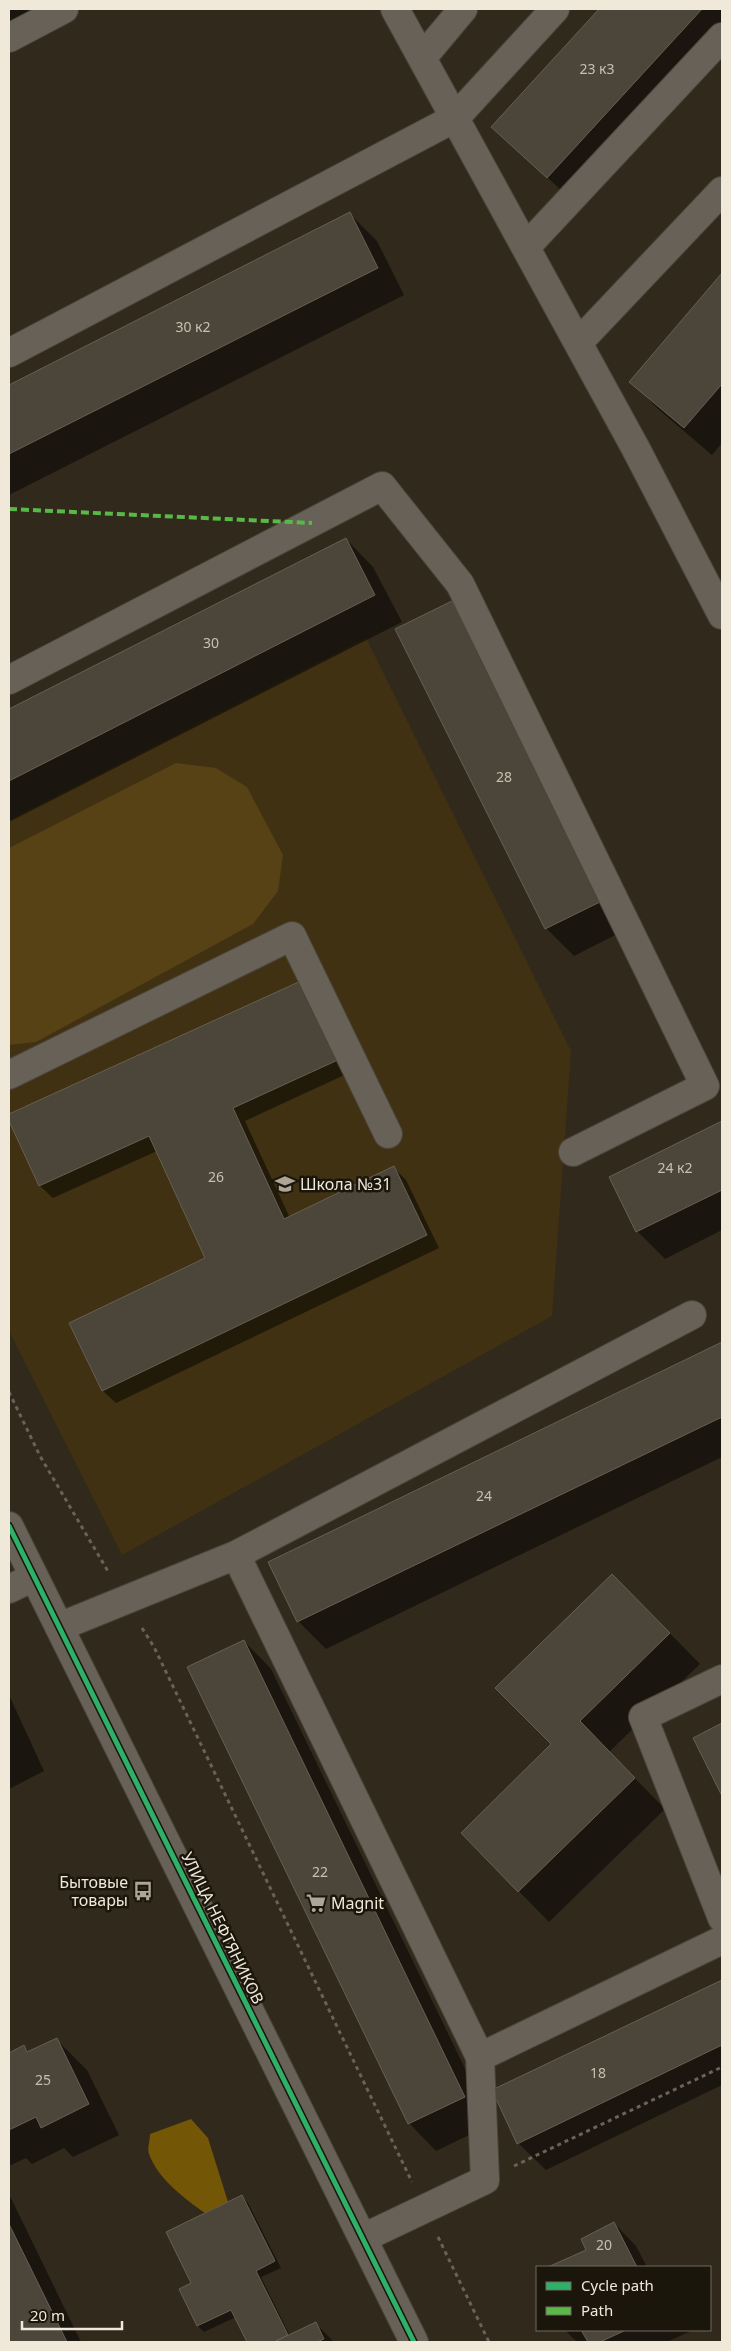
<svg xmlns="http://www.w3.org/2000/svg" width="731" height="2351" viewBox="0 0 731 2351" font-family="'Noto Sans',sans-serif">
<rect width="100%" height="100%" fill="#31291b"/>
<path fill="#403112" d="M366,638L571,1051L552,1316L122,1555L9,1331V820Z"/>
<path fill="#574216" d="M176,763L216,768L247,787L283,855L278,891L253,924L36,1042L9,1045V848Z"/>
<path fill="#745607" d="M191,2119L208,2138L228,2202L205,2213C184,2198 158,2179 149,2154C147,2149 150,2140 150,2134Z"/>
<path fill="#0007" d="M9,9H82L9,46Z
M601,9H722V44L576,204L493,127Z
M350,214L377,241L404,295L9,495V386Z
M722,275V443L712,455L658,409L631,381Z
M346,539L373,567L402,622L9,822V710Z
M452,603L479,630L629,928L574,956L546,928L397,630Z
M302,981L351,1072L245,1121L290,1218L394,1168L406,1180L439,1248L116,1403L103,1391L71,1324L206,1258L157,1151L53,1198L40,1186L9,1116Z
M722,1122V1230L665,1259L637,1231L611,1177Z
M722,1344V1457L326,1649L298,1621L270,1562Z
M643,1606L700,1664L609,1752L665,1809L549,1922L462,1833L553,1744Z
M244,1641L271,1669L492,2124L436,2151L409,2123Z
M9,1695L44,1771L9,1789Z
M722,1725V1793L695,1738Z
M722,1981V2085L546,2170L518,2143L494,2091Z
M56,2039L87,2070L119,2135L73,2157L64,2148L32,2164L26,2158L9,2166V2054L24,2047L29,2052Z
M9,2194L81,2342H9Z
M242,2196L248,2203L281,2268L261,2277L290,2336L316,2324L334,2342H248L236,2317L204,2332L198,2326L181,2289L192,2283Z
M614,2223L636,2246L647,2267H551L588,2251Z
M565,2330H693L667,2342H577Z"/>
<path fill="#4c463a" stroke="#665f54" d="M599,9H702L547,178L491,127Z
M350,212L378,268L9,454V385Z
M722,273V384L684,428L629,382Z
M346,538L375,595L9,781V709Z
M452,601L602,901L545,929L395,629Z
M303,980L340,1059L233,1108L284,1219L394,1166L427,1235L102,1391L69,1323L205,1258L149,1136L39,1186L9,1121V1114Z
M722,1121V1190L636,1232L609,1177Z
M722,1342V1417L297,1622L268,1562Z
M612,1574L670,1633L580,1721L635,1778L518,1892L461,1833L551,1744L495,1688Z
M244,1640L465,2097L408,2124L187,1667Z
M722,1723V1796L693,1738Z
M722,1980V2045L517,2144L492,2090Z
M57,2038L89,2104L41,2128L36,2117L9,2130V2053L24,2045L27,2052Z
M242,2195L275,2261L256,2271L288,2335L274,2342H247L231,2310L197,2326L179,2289L191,2283L166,2232Z
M614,2222L637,2267H548L586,2250L581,2239Z
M9,2224L67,2342H9Z
M316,2322L324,2339L317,2342H274Z
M581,2330H626L600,2342H588Z"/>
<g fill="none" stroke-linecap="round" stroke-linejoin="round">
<defs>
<path id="minor" d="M395,9L636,449L722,615
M9,38L64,9
M422,58L463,9
M526,247L722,37
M578,343L722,191
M9,353L455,118L555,9
M9,680L382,486L460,584L705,1086L573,1152
M9,1075L292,936L388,1134
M9,1526L414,2342
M236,1555L692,1315
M9,1589L34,1577
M59,1627L236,1555L480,2057
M722,1679L643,1717L722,1918
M363,2238L485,2180L480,2057L722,1940"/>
</defs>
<use href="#minor" stroke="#4b453a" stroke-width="30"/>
<path stroke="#686258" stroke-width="3" stroke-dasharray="4 4" stroke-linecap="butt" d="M9,1392L40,1456L109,1573
M142,1628L154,1647L412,2182
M514,2166L722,2067
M438,2237L489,2342"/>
<use href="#minor" stroke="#676157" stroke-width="28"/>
<path stroke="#58b947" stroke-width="4" stroke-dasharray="8 4" stroke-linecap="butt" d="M9,509L312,523"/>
<defs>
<path id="cycleway" d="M9,1526L414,2342"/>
</defs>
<use href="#cycleway" stroke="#1b160b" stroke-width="8"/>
<use href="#cycleway" stroke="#2db169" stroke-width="5"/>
</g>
<defs>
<symbol id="school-bare" viewBox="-9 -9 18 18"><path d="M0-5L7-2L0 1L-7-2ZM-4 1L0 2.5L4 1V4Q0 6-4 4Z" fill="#ada596" stroke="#1b160b" stroke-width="2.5" paint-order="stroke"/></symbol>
<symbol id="bus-bare" viewBox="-9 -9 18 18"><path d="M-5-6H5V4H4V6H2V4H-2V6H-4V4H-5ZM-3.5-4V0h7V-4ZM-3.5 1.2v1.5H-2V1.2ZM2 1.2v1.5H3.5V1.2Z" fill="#ada596" stroke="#1b160b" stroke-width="2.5" paint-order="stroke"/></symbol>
<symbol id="supermarket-bare" viewBox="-9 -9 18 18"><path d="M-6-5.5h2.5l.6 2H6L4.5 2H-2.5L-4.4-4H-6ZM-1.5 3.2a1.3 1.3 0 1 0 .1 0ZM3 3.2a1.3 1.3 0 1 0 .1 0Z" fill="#ada596" stroke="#1b160b" stroke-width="2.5" paint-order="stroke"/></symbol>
</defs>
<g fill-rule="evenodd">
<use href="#school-bare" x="271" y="1170" width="28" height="28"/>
<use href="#bus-bare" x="129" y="1877" width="28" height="28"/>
<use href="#supermarket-bare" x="302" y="1889" width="28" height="28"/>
</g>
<g text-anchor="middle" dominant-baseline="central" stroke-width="5" stroke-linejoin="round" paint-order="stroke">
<g font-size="14" fill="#c7c0b1">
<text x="597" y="68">23 к3</text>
<text x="193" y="326">30 к2</text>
<text x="211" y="642">30</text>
<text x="504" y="776">28</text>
<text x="675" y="1167">24 к2</text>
<text x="216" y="1176">26</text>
<text x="484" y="1495">24</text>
<text x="320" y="1871">22</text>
<text x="598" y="2072">18</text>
<text x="43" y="2079">25</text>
<text x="604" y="2244">20</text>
</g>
<g font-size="16" fill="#f0e8d9" stroke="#1b160b" text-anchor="start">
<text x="300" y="1184">Школа №31</text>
<text x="128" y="1882" text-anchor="end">Бытовые<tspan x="128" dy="18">товары</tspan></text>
<text x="331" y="1903">Magnit</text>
</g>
<g font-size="16" fill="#f0e8d9" stroke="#1b160b">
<text transform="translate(223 1928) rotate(64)">УЛИЦА НЕФТЯНИКОВ</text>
</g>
</g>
<rect width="731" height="2351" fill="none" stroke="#f0e8d9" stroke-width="20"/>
<rect x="536" y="2266" width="175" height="65" fill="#1b160b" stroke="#706a5d"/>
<rect x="546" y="2282" width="25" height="8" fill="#2db169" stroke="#706a5d"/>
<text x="581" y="2291" font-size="15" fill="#f0e8d9">Cycle path</text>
<rect x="546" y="2307" width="25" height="8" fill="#58b947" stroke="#706a5d"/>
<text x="581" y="2316" font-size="15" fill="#f0e8d9">Path</text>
<path d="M22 2321v8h100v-8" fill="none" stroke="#f0e8d9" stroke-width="2.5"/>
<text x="30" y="2321" font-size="15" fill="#f0e8d9" stroke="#1b160b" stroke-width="4" paint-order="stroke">20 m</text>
</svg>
